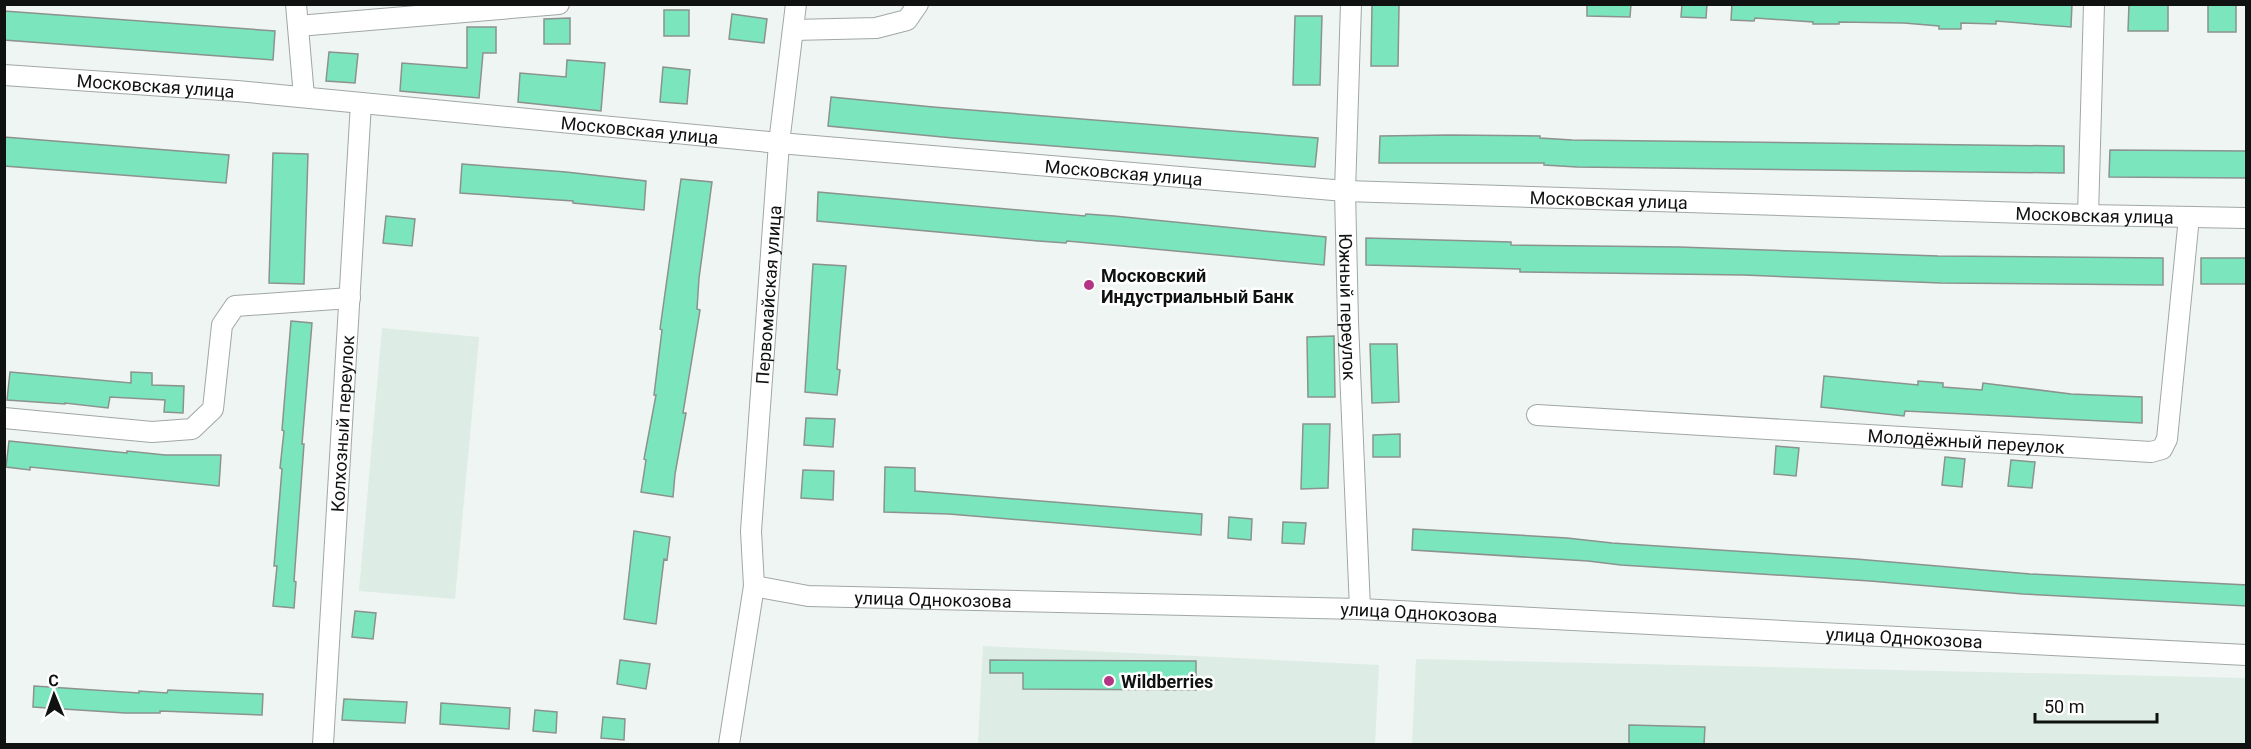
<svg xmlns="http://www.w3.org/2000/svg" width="2251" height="749" viewBox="0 0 2251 749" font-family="Roboto,sans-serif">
<rect width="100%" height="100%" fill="#eef5f2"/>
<path fill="#ddece5" d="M382,328L479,337L455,599L359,591Z
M983,646L1379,665L1375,744H978Z
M1416,659L2246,678V744H1412Z"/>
<path fill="#7be6bd" stroke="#8b928f" stroke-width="1.5" d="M1587,4H1631L1630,17L1587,16Z
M1682,4H1707L1706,18L1681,17Z
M1732,4H2072L2071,27L1996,21V24L1961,23V29H1939V26L1904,23L1839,22V24H1813V22L1755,18L1754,21L1731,20Z
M2129,4H2168V31H2128Z
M2208,4H2236V32H2208Z
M1372,5H1399L1398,66H1371Z
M664,10H689V36H664Z
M4,11L275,31L273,60L4,40Z
M732,14L767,19L764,43L729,39Z
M1295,16H1322L1320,85H1293Z
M570,18V44H544V19Z
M467,27H496V53H483L479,98L400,91L402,63L467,68Z
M329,52L358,54L355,83L326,81Z
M567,60L605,63L601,111L518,102L520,73L566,77Z
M663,67L690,70L687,104L660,102Z
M831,97L933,107L1318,138L1315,167L953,138L828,126Z
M1449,135L1540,136V138L1572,140L2064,146V173L1577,167L1544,165V163H1379L1380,136Z
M4,137L229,155L226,183L4,166Z
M2110,150L2247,151V178L2109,177Z
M273,153L308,154L304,284L269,283Z
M462,164L566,172L646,181L644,210L573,203V201L460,193Z
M681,179L712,182L699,278L697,309L700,310L683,413H686L675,474L673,497L641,492L646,460L644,459L656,395H654L662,330L660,329Z
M818,192L1085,216L1086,214L1114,216L1326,237L1324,265L1122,246L1067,241L1066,243L1038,241L817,221Z
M386,216L415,219L412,246L383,243Z
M1366,238L1511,242V245L1679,247L1938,256L2163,258V285L1941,283L1744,275L1520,272V269L1366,265Z
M2201,258H2247V284H2201Z
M813,264L846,266L837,369L840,370L837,395L805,392Z
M291,321L312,323L302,444H304L294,581L296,582L294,608L273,606L277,566H274L282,469L280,468L284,431L282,430Z
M1334,336L1335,397H1308L1307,337Z
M1370,344H1397L1399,402L1372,403Z
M10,372L131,383V372L152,373V385L184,386L183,413L164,412L165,400L110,397L108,408L65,403V404L7,400Z
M1824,376L1918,385V381L1943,383V387L1982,390L1983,383L2071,394L2142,397V423L1905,411L1904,416L1821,407Z
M806,418L835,419L833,447L804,445Z
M1303,424H1330L1328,488L1301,489Z
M1400,434V457H1373V435Z
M9,441L127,453V451L165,455H221L219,486L30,467V470L6,467Z
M1776,446L1799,448L1796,476L1774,474Z
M1945,457L1965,459L1962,487L1942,485Z
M2011,460L2035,462L2032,488L2008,486Z
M885,467L915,468V491L1202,514L1201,535L949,514L884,512Z
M803,470L834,471L833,500L801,498Z
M1229,517L1252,519L1251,540L1228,538Z
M1283,522L1306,523L1304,544L1282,543Z
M1413,529L1567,538L1612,543L1856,559L2030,574L2247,585V606L2023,594L1870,581L1621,565L1588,561L1412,550Z
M634,531L670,537L667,560L664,559L656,624L624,619Z
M355,611L376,613L373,639L352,637Z
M620,660L650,664L646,689L617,684Z
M990,660L1196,661V690L1023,689V673H990Z
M34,686L139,693V691L167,693L168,690L263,694L262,715L160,711V713H125L33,707Z
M344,699L407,702L405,723L342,720Z
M441,703L510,708L509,729L440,724Z
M535,710L557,712L556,733L533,731Z
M603,717L625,719L624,740L601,738Z
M1629,725L1705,727L1704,744H1629Z"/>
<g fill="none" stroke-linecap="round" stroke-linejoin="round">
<defs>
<g id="minor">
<path d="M296,4L304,97"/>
<path id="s1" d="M1351,4L1345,191L1348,322L1360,609"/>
<path d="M298,26L559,4"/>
<path d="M793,30L876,28L907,20L918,4"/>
<path id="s2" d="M4,75L237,91L779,143L1345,191L2088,215L2246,218"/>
<path d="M2088,215L2094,4"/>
<path id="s3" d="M1537,415L2151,452L2162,449L2167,439L2189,217"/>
<path d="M4,418L152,432L192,429L213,409L222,325L235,306L350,298"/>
<path id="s4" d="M754,586L751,531L779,143L796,4"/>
<path id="s5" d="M323,744L361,103"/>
<path id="s6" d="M729,744L754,586L808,596L1360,609L2246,655"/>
</g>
</defs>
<use href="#minor" stroke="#a1a7a4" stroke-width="22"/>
<use href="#minor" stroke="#fff" stroke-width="20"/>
</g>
<g fill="#b33584" stroke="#fff" stroke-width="2">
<circle cx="1089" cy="285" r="6"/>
<circle cx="1109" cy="681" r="6"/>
</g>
<g text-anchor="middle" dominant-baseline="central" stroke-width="5" stroke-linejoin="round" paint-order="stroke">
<g font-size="18" fill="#101211" stroke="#fff">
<text stroke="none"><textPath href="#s2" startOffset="152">Московская улица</textPath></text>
<text stroke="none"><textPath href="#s2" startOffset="638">Московская улица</textPath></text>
<text stroke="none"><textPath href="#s2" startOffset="1124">Московская улица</textPath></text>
<text stroke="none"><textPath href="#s2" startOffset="1610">Московская улица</textPath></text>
<text stroke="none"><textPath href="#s2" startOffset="2096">Московская улица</textPath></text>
<text stroke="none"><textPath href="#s4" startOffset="292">Первомайская улица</textPath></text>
<text stroke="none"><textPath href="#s1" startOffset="303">Южный переулок</textPath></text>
<text stroke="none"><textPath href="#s5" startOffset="321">Колхозный переулок</textPath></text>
<text stroke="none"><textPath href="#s3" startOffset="430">Молодёжный переулок</textPath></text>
<text stroke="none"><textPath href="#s6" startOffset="340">улица Однокозова</textPath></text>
<text stroke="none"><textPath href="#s6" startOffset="826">улица Однокозова</textPath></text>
<text stroke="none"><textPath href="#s6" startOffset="1312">улица Однокозова</textPath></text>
</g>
<g font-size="18" font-weight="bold" fill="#101211" stroke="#fff" text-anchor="start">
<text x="1101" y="275">Московский<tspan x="1101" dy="21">Индустриальный Банк</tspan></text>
<text x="1121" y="681">Wildberries</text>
</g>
</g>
<rect width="2251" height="749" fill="none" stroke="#101211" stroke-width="12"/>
<g transform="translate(54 695) rotate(358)" stroke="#ffffff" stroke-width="4.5" paint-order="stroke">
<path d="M0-4.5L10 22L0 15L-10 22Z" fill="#101211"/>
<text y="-9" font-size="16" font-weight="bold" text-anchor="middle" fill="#101211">С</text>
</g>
<path d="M2035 713v9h122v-9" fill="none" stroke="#101211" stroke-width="3"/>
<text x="2044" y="713" font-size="18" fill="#101211" stroke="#ffffff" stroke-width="4.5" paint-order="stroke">50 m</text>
</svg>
